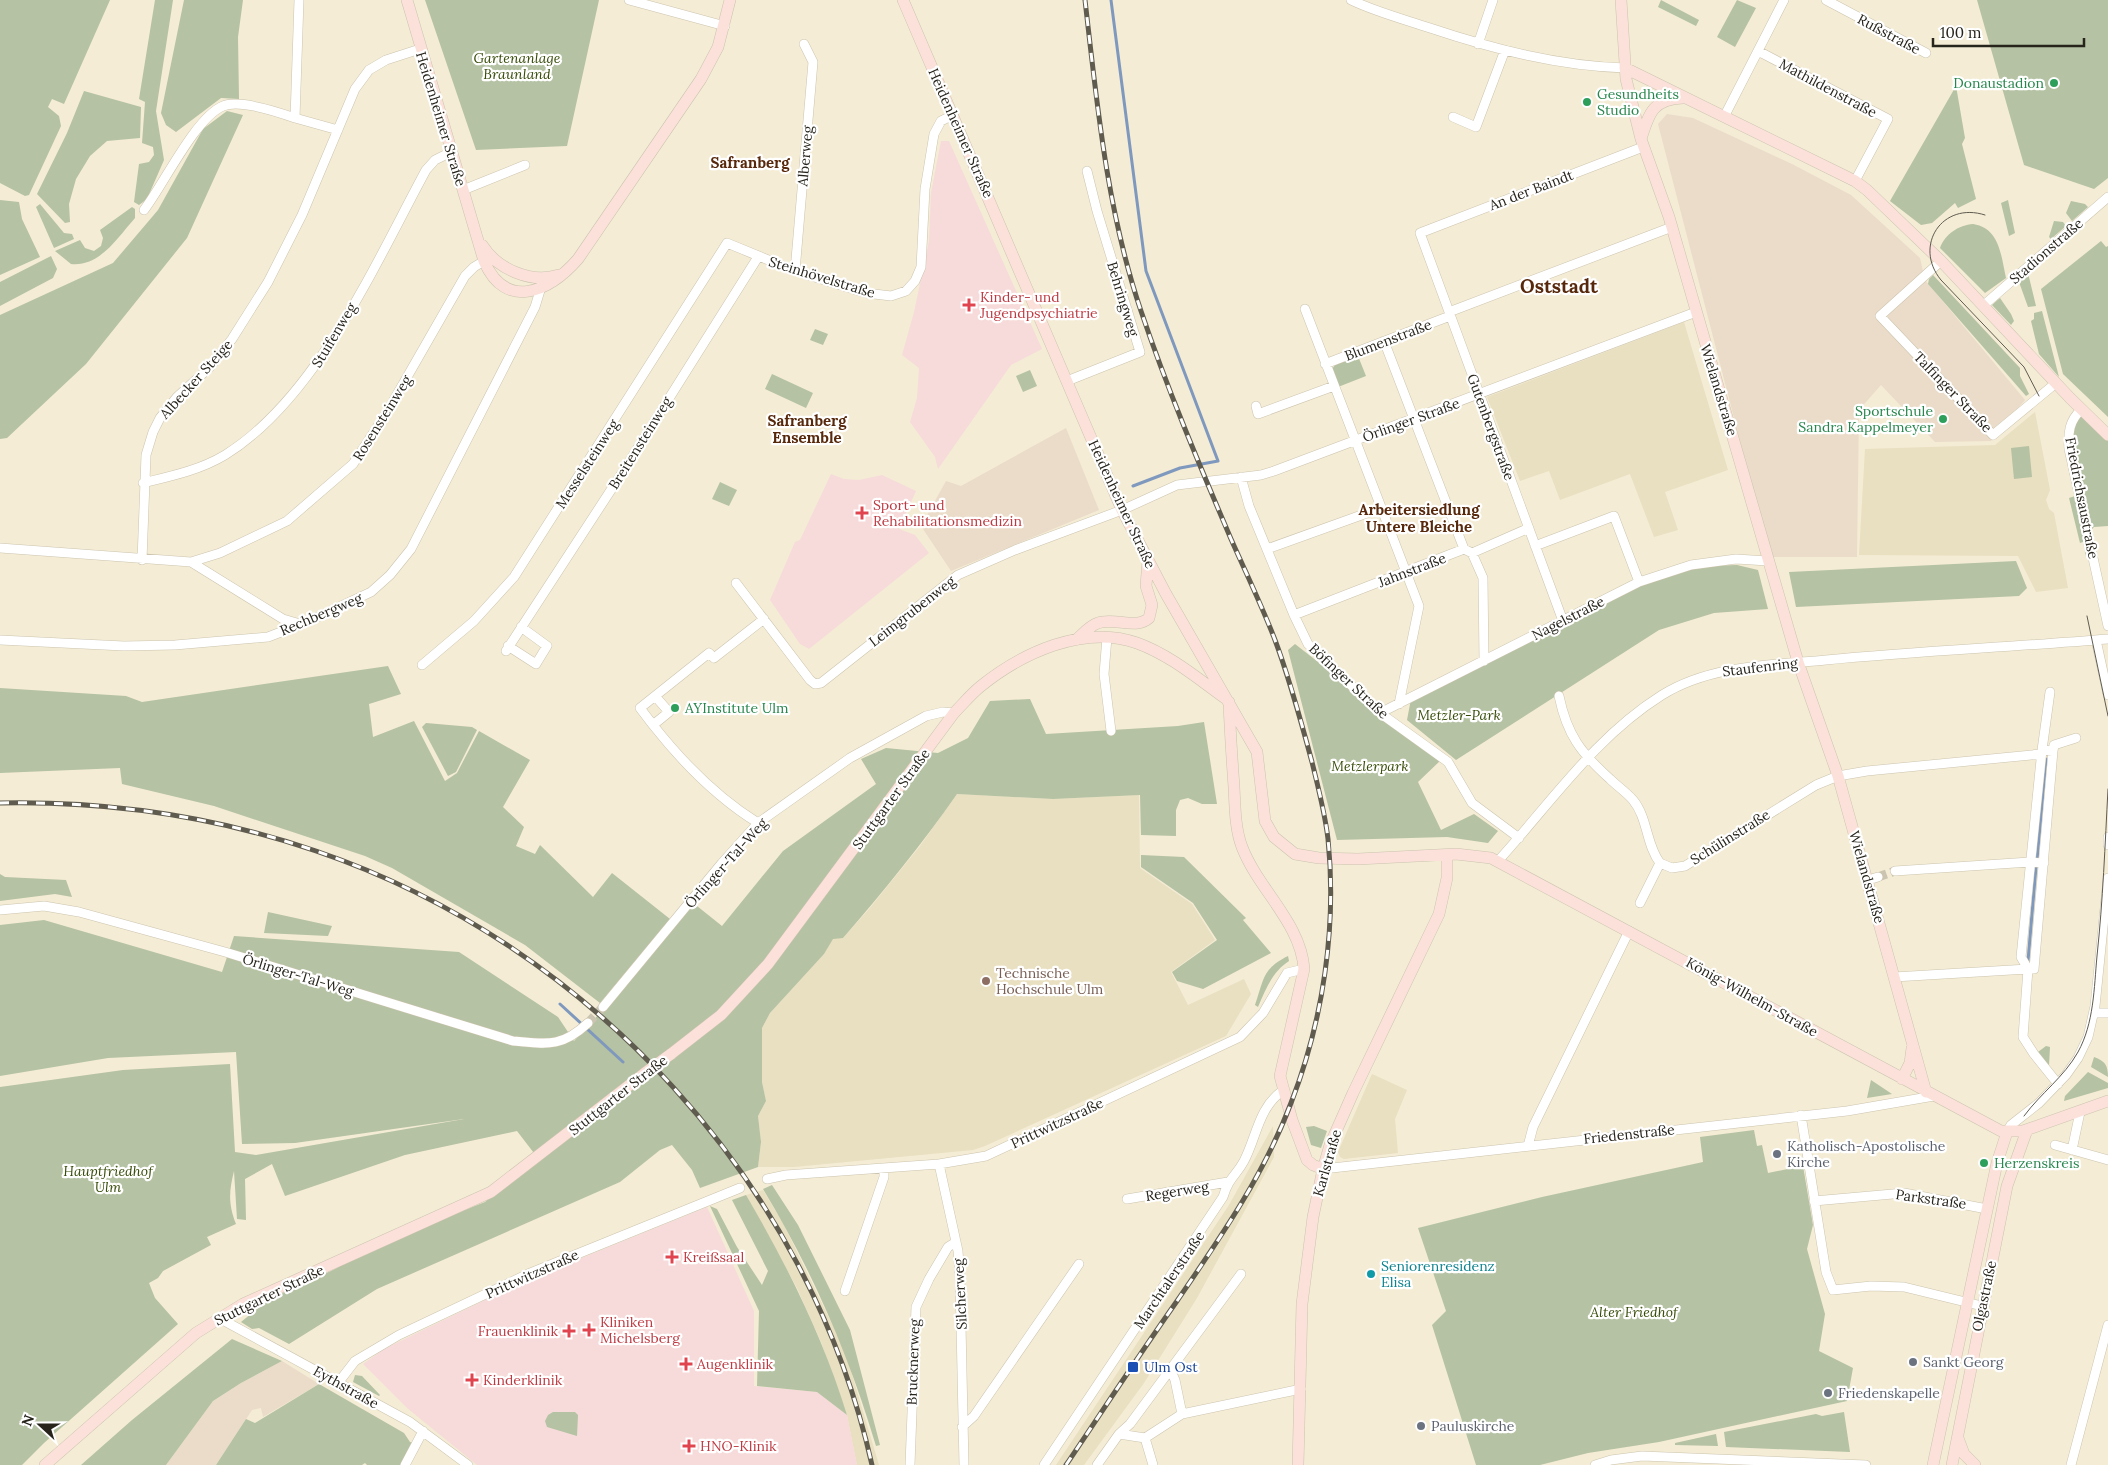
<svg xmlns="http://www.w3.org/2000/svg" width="2108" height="1465" viewBox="0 0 2108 1465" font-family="Lora,serif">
<rect width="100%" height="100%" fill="#f4ecd5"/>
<path fill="#ebdcc9" d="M1667,114L1693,118L1794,165L1851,195L1920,258L1925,280L2025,400L1991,441L1935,442L1881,385L1859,410L1857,557H1770L1658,124Z
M1066,428L1099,510L951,571L921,526L946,481L961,486Z
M282,1361L319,1384L263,1417L261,1408L252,1410L216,1465H166L213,1401L241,1383Z"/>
<path fill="#e9dfc1" d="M1684,322L1728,470L1665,492L1678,530L1654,537L1630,474L1560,500L1549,471L1520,481L1487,397Z
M2035,412L2050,490L2046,500L2049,509L2054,513L2068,588L2036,592L2018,556L1859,555L1865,449L1995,445Z
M957,794L1053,799L1139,795L1140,868L1192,904L1215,940L1171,972L1188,1005L1244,979L1251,994L1226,1036L985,1146L973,1150L794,1167H758L761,1142L758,1116L766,1101L762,1082V1028L770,1013L824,954L833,938H843L869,909L920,846Z
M1372,1074L1407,1090L1395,1119L1398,1153L1344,1159L1340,1157L1338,1152Z
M1273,1126L1274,1157L1197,1298L1144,1383L1084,1465H1056L1229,1205Z
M763,1190L783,1223L833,1326L848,1361L879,1465H857L847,1415L821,1342L797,1288L746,1195Z"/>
<path fill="#f6dbda" d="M941,141H949L1042,349L1011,365L938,469L935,457L910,422L917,398L919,368L902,355L914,312L929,241L931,193Z
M831,474L844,479L859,480L882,475L916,491L899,529L915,535L929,553L809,649L800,644L770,600L795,542L800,540Z
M707,1207L754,1311V1386L817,1392L847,1415L857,1465H477L407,1408L363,1364L384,1349L522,1282Z"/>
<path fill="#b5c2a3" d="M0,0H110L64,104L52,99L48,107L59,116L61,126L29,195L25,196L0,183Z
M155,0H173L156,111L164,160L147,199L139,205L134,202L139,164L149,162L154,155L153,147L142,143L145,102L139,99Z
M184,0H243L238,37L239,99L221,98L176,132L166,125L161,113Z
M425,0H599L567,146L476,150Z
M1661,0L1699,20L1696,26L1658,7Z
M1737,0L1756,8L1735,47L1717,37Z
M1977,0H2108V178L2094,189L2024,165Z
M1956,86L1965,138L1962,144L1976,199L1958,208L1955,203L1932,223L1921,225L1890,201Z
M84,91L141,107L140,138L107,141L90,156L76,179L69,204L70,222L65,223L37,194L67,133Z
M227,111L243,115L187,238L86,364L7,438L0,439V315L113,263L158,210L203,129Z
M0,200L19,202L22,219L40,257L0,275Z
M2008,200L2015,233L2009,236L2001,203Z
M2071,201L2085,204L2088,207L2072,221L2066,213Z
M40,204L64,233L72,234L74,239L54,248L36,207Z
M132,207L135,209V218C118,237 100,267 71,264L55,251L80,240L85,248L94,251L101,246L103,238L100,230Z
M2054,221L2063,222L2066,226L2051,239L2049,237Z
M1973,224C2000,228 2001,256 2006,278L1985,293L1940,248C1945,234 1959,225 1973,224Z
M2101,241L2106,247L2108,246V417L2063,374L2041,289Z
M51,256L57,269L53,278L0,306V282Z
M2028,273L2036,306L2028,307L2019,282Z
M1933,275L2020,368V376L2029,394L2026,396L1928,284L1929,279Z
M2000,298L2011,314L2014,321L2011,325L1992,305Z
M2042,311L2059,377L2039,354L2031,321L2034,319V313Z
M815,329L828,334L823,345L810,340Z
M1358,356L1366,376L1338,387L1332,369L1335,365Z
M1030,370L1037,386L1023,392L1016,376Z
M772,374L813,393L806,408L765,389Z
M2081,410L2108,435V526L2094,527L2088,533L2068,441Z
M2029,446L2032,477L2014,479L2011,448Z
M720,482L737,490L729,506L712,499Z
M2075,496L2089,557H2086L2083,542L2080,543L2069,498Z
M2016,561L2027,588L2019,596L1796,607L1789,572Z
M1737,565L1758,570L1768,609L1714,613L1659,630L1456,760L1407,720L1411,699L1639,582L1704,566Z
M1295,644L1442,759L1418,782L1441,830L1474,814L1498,831L1488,843L1447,837L1337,840L1288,650Z
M388,666L401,694L369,704L373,737L414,721L445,781L457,773L479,731L530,760L503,807L524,827L516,846L535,854L540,845L593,897L612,873L670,919L600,1003L525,945L392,868L365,856L214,806L122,784L120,768L0,773V688L126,696L142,702Z
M1030,699L1046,734L1178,726L1204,722L1217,804H1202L1188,798L1180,800L1176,810V836L1141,835L1140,795L1053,799L957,794C922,844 883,892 843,938L833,939L824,954L770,1013L762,1028V1082L766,1101L758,1116L761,1142L758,1167L700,1188L692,1170L672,1145L660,1150L620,1182L377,1289L289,1344L259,1328L252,1329L241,1322L269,1299L331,1271L389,1240L485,1202L537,1157L517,1131L405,1155L285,1196L272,1164L245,1179L246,1220L237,1219L234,1171C229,1191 228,1204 236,1224L207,1237L211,1245L163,1271L158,1278L149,1283L155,1298L178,1324L44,1443L22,1465H0V1087L123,1070L230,1064L235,1152L256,1155L464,1119L295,1143L242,1144L236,1052L108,1058L0,1076V925L44,920L222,972L234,936L459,952L558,1017L574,1041L622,989L692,902L722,926L783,851L876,784L861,759L886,748L938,753L968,738L990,701Z
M426,723L472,727L477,730L456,772L448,776L422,727Z
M1141,855L1184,857L1246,918L1243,920L1271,953L1203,989L1177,981L1172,972L1217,940L1193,903L1141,867Z
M0,874L5,877L66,880L72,897L55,894L0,901Z
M268,912L332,926L328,936L264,933Z
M1288,956L1289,961C1272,972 1266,989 1258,1007L1255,1005C1264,979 1262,969 1288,956Z
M2046,1046L2050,1047L2049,1066L2038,1052Z
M2094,1057C2105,1061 2108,1065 2108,1077L2091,1067Z
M2088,1072L2108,1083V1088L2064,1101L2065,1096Z
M1871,1080L1892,1094L1867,1098Z
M1314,1126L1327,1131L1321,1148L1311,1145L1306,1127Z
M1754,1130L1757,1146L1762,1145L1768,1173L1803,1166L1813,1225L1807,1249L1825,1314L1819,1351L1853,1368L1847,1401L1659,1442L1588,1453L1540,1465H1476L1432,1325L1446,1311L1418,1228L1542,1197L1703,1162L1700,1137Z
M772,1185L798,1225L850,1330L880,1445L876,1446C849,1355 812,1270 763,1189Z
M746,1195C787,1265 823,1337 847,1415L817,1392L757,1386L759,1311L710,1206L717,1209L737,1247L762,1285L768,1271L732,1200Z
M232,1339L282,1361L241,1383L213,1401L166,1465H81L132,1420Z
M355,1375L362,1376L380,1395L379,1396L353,1382Z
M319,1384L404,1433L410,1442L416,1444L405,1465H367L365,1463L362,1465H216L246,1419L255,1423Z
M553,1412H575L578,1415L577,1436L547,1427L545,1421L548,1415Z
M1844,1412L1850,1452L1726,1447L1724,1432L1816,1414L1822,1416Z
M1716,1434L1718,1446L1675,1445V1443Z"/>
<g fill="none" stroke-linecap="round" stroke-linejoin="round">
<path stroke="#7f98bd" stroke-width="3" d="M1111,0L1146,271L1218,461L1180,468L1133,486
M2037,860L2046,759
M2028,961L2036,867
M560,1004L623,1062"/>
<path stroke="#cbc4b0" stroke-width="9" stroke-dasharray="9 4.5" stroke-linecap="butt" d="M1878,877L1895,871
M588,1023L603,1007"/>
<defs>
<path id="street" d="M299,0L295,118L338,130
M629,0L725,26
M1351,0C1376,12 1403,19 1430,28C1493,49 1558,66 1625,68
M1826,0L1926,53
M1478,44L1493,0
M1758,51L1888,119L1855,181
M1453,117L1476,127L1505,50
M1724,117L1784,0
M463,190L525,165
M144,210C164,184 195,118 223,106C240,99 278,112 295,118
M1941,261L1880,316L1993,435L2056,383
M795,271L813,62L804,44
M1984,305L2108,197
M1305,309L1419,606L1399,704
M1449,312L1672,227
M1384,341L1464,549
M1325,364L1450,316
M1067,381L1140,352L1097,211L1087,171
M1256,406L1258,414L1334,386
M2081,410C2069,421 2068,433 2069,449L2108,626
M1241,477L1249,506L1294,615L1308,644L1380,713L1448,762L1472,803L1519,838
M143,483C172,476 200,470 225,455C317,398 376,262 426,170L435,160L451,152
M1535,546L1614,516L1639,582
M0,548L191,562L220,553L287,521L353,464L387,412L465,276L474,267L489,258
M1267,549L1381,508
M1472,553L1483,578L1484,661
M142,560L146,455L153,432L160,418L177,397L210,367L232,339L268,282L302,215L355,89L369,70L386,60L420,49
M191,562L283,619L300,624
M736,583L810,680L815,684L821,683L958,575L1015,550L1122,510L1177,485L1261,475L1274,471L1696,312
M1294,615L1464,549L1472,553L1529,528
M1563,621L1420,233L1643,147
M1107,637L1104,674L1111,731
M0,640L124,646L175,645L268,637L307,622L371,592L390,575L411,549L535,307L542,284
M2096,640L2108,695
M508,646L536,664L547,646L521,627
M506,651L622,473L758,257
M422,665L474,621L514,577L727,243L795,271L866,293L891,296L906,291L915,281L921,267L925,189L934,134L941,121L953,115
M2050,692L2042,750L2053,751L2034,969H2028L2023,1037L2034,1054L2058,1084
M655,696L669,712L653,725L640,708L709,653L714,658L764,619
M1559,696C1567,735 1581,753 1610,779C1617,786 1626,792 1633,800C1648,818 1646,845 1660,863
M1380,713L1639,582L1691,565L1736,559L1768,561
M653,725C683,763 716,797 758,823
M2053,751L2054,745L2076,738
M2108,837V845
M1498,861C1550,804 1595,737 1662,695C1710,665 1771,665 1826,660C1920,651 2014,647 2108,639
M1660,863L1672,868L1685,866L1816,785L1838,776L1867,771L2041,754
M1895,871L2030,862L2044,863
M1868,880L1878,877
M1640,903L1660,863
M0,910L44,906L79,912L225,952L513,1041C547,1044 561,1048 588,1023
M2028,969L2021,957L2042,750
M1894,977L2028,969
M603,1007L722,863L758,823L850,758L926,716L943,712L954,713
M2094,1013H2108
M1801,1115L1826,1272L1833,1290L1871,1286L1904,1287L1982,1306
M2007,1132L2011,1125L2039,1103L2066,1075L2078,1058L2088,1037L2095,1006L2108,878
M2055,1145L2108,1160
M1528,1146L1533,1127L1629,931
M2072,1150L2080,1112
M939,1164L958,1251L960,1278L964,1465
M1323,1169L1847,1111L1934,1096
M767,1179L786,1175L939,1164L986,1156L1240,1037L1263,1013L1287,973L1304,969
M1127,1199L1228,1182
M1814,1201L1904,1193L1987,1209
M845,1291L884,1177V1168
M219,1318L410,1422L468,1465
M1170,1369L1175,1380L1182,1414
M338,1383L355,1361L399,1335L528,1274L740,1188
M962,1427L974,1416L1079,1264
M1119,1434L1130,1424L1241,1274
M1145,1438L1182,1414L1301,1389
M1145,1438L1153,1465
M405,1465L423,1431
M910,1465L916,1307L929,1279L948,1247L956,1242
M1044,1465L1223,1197C1229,1177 1236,1176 1244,1161C1257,1136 1258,1109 1282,1091
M1097,1465L1119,1434L1145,1438
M1595,1465L1611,1460L1642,1456L1866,1465
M2071,1465L2108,1325"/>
<path id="secondary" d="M407,0L484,261C506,312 550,291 578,259L701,79L718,47L730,0
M903,0L1122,510L1166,594L1257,752L1265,821L1274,837L1295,854L1319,858L1358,859L1456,854L1491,858L2001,1131H2023L2108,1101
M1621,0L1626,79L1641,139L1669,217L1798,662L1838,776L1926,1092
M1625,68L1855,181L1867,190L1941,261L2070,398L2108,435
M1641,139C1649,113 1653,99 1683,98
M482,245C497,269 531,284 559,275
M1076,640C1083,634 1089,626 1098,623C1114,617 1136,630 1149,618L1152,605L1146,586L1148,560
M1229,702C1230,730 1232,759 1234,787C1235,806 1235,829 1242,847C1258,889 1301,923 1304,969L1280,1076L1292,1120L1307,1160L1313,1165L1323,1169
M671,1054L721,1015L768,964L954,713C963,704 971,694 981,686C1022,653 1084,624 1137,643C1170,655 1197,678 1225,698
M1902,1079L1910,1063L1912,1048
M1958,1438L1964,1454L1975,1465
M45,1465L196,1333L243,1304L491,1192L645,1073
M1298,1465L1302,1304L1313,1217L1323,1169L1330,1145L1353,1093L1439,914L1447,878V855
M1933,1465L1997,1163L2007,1132
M1952,1465L2007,1186L2027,1130"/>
</defs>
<use href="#street" stroke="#ccc4ae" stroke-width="10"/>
<use href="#secondary" stroke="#ccc4ae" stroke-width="12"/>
<use href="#street" stroke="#fff" stroke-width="9"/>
<use href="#secondary" stroke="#fbe1da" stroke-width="11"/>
<path stroke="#5f5b4f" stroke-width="1" d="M1985,215C1942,201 1913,246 1941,280L2024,367L2039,396
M2087,616L2108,716
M2024,1116C2041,1093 2064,1077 2078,1052C2094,1023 2094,988 2097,956C2103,900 2105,845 2108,789"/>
<defs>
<path id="rail" d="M0,803C108,801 214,816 316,851C590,944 809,1183 872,1465
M1066,1465C1103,1410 1139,1355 1177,1301C1220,1238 1264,1175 1291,1103C1323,1021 1337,927 1328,839C1325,813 1318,787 1312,762C1301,721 1290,680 1275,640C1262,606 1246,573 1231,539C1199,464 1167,388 1141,311C1107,211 1097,104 1085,0"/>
</defs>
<use href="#rail" stroke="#5f5b4f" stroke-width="5"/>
<use href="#rail" stroke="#fff" stroke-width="3" stroke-dasharray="9" stroke-linecap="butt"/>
<defs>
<path id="secondary-bridge" d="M645,1073L671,1054"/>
</defs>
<use href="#secondary-bridge" stroke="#ccc4ae" stroke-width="12" stroke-linecap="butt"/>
<use href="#secondary-bridge" stroke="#fbe1da" stroke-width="11"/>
</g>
<g fill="#2e9e5b" stroke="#fff" stroke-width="2">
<circle cx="2054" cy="83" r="5"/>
<circle cx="1587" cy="102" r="5"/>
<circle cx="1943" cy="419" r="5"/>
<circle cx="675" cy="708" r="5"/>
<circle cx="1984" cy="1163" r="5"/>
</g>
<g fill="#e0444e" stroke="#fff" stroke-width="2">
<path d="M966.5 297.5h5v5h5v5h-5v5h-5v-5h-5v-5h5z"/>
<path d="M859.5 505.5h5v5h5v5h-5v5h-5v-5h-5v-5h5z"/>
<path d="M669.5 1249.5h5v5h5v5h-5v5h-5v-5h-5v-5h5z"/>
<path d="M586.5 1322.5h5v5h5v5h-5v5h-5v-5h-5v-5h5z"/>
<path d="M566.5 1323.5h5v5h5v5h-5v5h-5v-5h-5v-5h5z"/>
<path d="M683.5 1356.5h5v5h5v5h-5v5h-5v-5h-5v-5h5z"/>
<path d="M469.5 1372.5h5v5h5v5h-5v5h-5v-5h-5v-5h5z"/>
<path d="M686.5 1438.5h5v5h5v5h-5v5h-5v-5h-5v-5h5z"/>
</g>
<circle fill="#8d6e63" stroke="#fff" stroke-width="2" cx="986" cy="981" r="5"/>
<g fill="#6b7280" stroke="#fff" stroke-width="2">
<circle cx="1777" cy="1154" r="5"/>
<circle cx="1913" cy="1362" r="5"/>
<circle cx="1828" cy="1393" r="5"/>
<circle cx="1421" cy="1426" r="5"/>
</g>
<circle fill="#0f9aa8" stroke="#fff" stroke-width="2" cx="1371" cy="1274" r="5"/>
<rect fill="#1a4fb4" stroke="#fff" stroke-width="2" x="1127" y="1361" width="12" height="12" rx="2.5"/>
<g text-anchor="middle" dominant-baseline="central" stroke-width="4.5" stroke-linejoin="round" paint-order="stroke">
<g font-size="14" fill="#27241c" stroke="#fff">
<text transform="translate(1889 34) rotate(28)">Rußstraße</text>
<text transform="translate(1828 88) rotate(28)">Mathildenstraße</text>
<text transform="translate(441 119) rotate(73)">Heidenheimer Straße</text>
<text transform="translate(961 133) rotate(66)">Heidenheimer Straße</text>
<text transform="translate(805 156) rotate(-85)">Alberweg</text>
<text transform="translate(1531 190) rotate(-21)">An der Baindt</text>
<text transform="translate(2046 251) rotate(-41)">Stadionstraße</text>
<text transform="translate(822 277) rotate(17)">Steinhövelstraße</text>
<text transform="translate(1123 299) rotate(73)">Behringweg</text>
<text transform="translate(334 335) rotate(-59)">Stuifenweg</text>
<text transform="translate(1388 340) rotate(-21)">Blumenstraße</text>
<text transform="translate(196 379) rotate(-48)">Albecker Steige</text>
<text transform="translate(1719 390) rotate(73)">Wielandstraße</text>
<text transform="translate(1953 392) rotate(46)">Talfinger Straße</text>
<text transform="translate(382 418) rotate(-58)">Rosensteinweg</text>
<text transform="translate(1411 420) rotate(-20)">Örlinger Straße</text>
<text transform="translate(1491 427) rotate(70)">Gutenbergstraße</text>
<text transform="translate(640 443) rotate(-58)">Breitensteinweg</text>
<text transform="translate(587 464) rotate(-57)">Messelsteinweg</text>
<text transform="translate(2082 498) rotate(79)">Friedrichsaustraße</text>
<text transform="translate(1122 504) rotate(65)">Heidenheimer Straße</text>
<text transform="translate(1412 570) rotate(-21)">Jahnstraße</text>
<text transform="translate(912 611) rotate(-38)">Leimgrubenweg</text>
<text transform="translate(321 614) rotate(-23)">Rechbergweg</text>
<text transform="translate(1568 618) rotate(-27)">Nagelstraße</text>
<text transform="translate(1760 667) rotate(-7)">Staufenring</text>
<text transform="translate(1349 681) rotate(43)">Böfinger Straße</text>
<text transform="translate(891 799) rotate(-54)">Stuttgarter Straße</text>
<text transform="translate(1730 837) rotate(-32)">Schülinstraße</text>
<text transform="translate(726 863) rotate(-48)">Örlinger-Tal-Weg</text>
<text transform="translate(1867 877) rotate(74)">Wielandstraße</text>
<text transform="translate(298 975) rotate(17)">Örlinger-Tal-Weg</text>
<text transform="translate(1752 997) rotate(29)">König-Wilhelm-Straße</text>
<text transform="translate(618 1095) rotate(-38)">Stuttgarter Straße</text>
<text transform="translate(1057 1123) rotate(-25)">Prittwitzstraße</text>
<text transform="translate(1629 1134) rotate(-6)">Friedenstraße</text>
<text transform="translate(1327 1163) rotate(-74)">Karlstraße</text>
<text transform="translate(1177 1191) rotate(-9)">Regerweg</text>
<text transform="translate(1931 1199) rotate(8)">Parkstraße</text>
<text transform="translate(532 1274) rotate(-24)">Prittwitzstraße</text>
<text transform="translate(1169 1280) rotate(-56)">Marchtalerstraße</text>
<text transform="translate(960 1294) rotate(-93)">Silcherweg</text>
<text transform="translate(269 1295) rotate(-26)">Stuttgarter Straße</text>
<text transform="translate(1984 1296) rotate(-78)">Olgastraße</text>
<text transform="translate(913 1362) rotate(-88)">Brucknerweg</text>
<text transform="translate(346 1387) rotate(29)">Eythstraße</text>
</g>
<g font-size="14" font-style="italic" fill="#374c08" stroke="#fff">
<text x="517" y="58">Gartenanlage<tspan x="517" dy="16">Braunland</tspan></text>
<text x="1459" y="715">Metzler-Park</text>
<text x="1370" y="766">Metzlerpark</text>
<text x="108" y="1171">Hauptfriedhof<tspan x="108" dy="16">Ulm</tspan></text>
<text x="1634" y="1312">Alter Friedhof</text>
</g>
<g font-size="14" fill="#27864d" stroke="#fff" text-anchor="start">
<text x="2044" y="83" text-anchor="end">Donaustadion</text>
<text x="1597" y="94">Gesundheits<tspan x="1597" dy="16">Studio</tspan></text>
<text x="1933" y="411" text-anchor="end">Sportschule<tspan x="1933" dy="16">Sandra Kappelmeyer</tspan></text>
<text x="685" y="708">AYInstitute Ulm</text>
<text x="1994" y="1163">Herzenskreis</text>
</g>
<g font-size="14" fill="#be3a42" stroke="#fff" text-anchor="start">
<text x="980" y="297">Kinder- und<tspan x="980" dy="16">Jugendpsychiatrie</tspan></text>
<text x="873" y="505">Sport- und<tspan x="873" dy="16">Rehabilitationsmedizin</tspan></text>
<text x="683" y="1257">Kreißsaal</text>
<text x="600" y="1322">Kliniken<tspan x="600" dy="16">Michelsberg</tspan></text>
<text x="558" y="1331" text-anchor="end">Frauenklinik</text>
<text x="697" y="1364">Augenklinik</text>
<text x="483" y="1380">Kinderklinik</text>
<text x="700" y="1446">HNO-Klinik</text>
</g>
<g font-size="14" fill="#785e54" stroke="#fff" text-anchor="start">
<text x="996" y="973">Technische<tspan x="996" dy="16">Hochschule Ulm</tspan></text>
</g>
<g font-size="14" fill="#5b616d" stroke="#fff" text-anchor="start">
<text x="1787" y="1146">Katholisch-Apostolische<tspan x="1787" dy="16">Kirche</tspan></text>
<text x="1923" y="1362">Sankt Georg</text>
<text x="1838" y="1393">Friedenskapelle</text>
<text x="1431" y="1426">Pauluskirche</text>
</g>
<g font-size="14" fill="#0d838f" stroke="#fff" text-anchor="start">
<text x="1381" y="1266">Seniorenresidenz<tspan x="1381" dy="16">Elisa</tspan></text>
</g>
<g font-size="14" fill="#164399" stroke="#fff" text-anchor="start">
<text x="1144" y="1367">Ulm Ost</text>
</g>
<g font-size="15" font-weight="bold" fill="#57280b" stroke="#fff">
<text x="750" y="162">Safranberg</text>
<text x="807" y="420">Safranberg<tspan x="807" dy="17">Ensemble</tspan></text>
<text x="1419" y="509">Arbeitersiedlung<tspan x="1419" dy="17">Untere Bleiche</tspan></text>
</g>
<g font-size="19" font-weight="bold" fill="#57280b" stroke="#fff">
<text x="1559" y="286">Oststadt</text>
</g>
</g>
<g transform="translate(40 1425) rotate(291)" stroke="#ffffff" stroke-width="4" paint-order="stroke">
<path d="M0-4L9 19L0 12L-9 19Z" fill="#27241c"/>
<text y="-8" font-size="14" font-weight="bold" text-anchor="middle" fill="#27241c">N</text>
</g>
<path d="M1933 38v8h151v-8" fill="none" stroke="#27241c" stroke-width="2.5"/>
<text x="1940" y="38" font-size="15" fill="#27241c" stroke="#ffffff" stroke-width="4" paint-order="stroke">100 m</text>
</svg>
